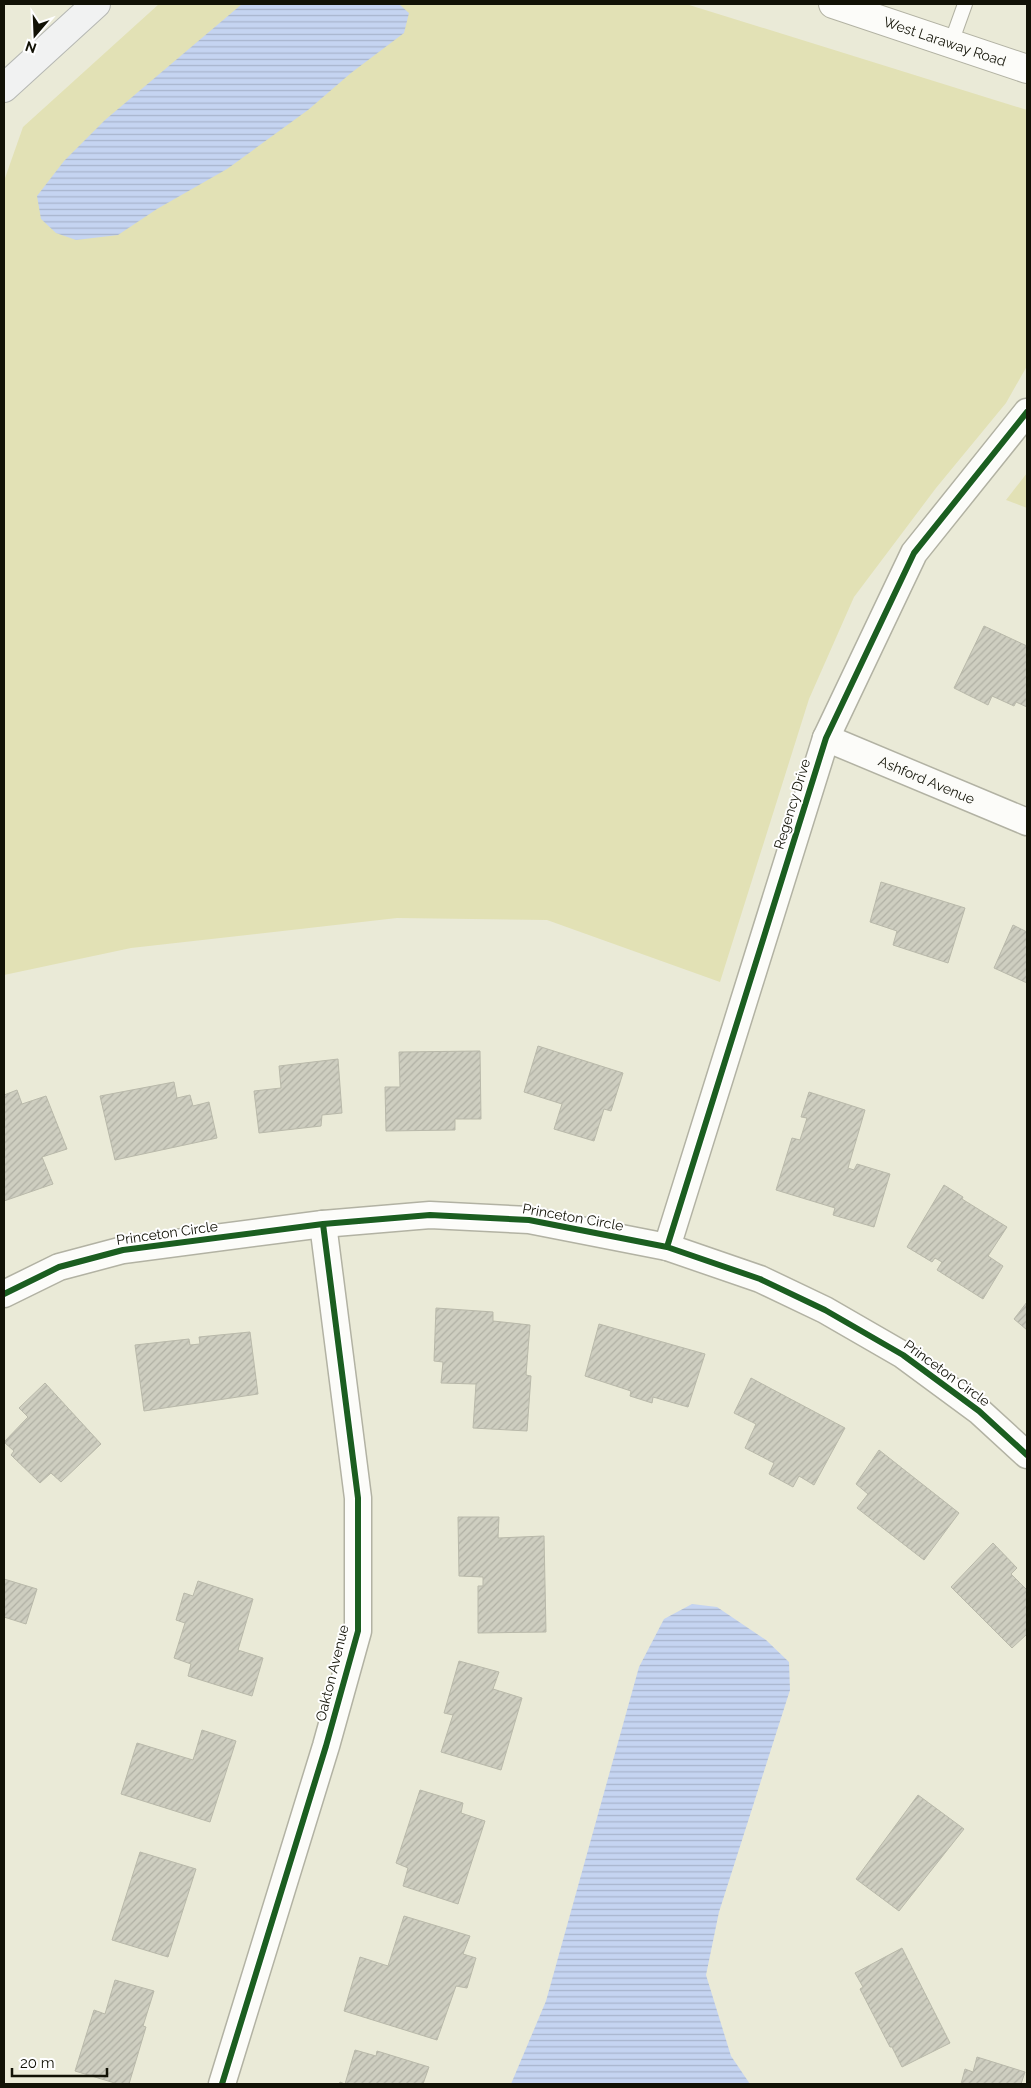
<svg xmlns="http://www.w3.org/2000/svg" width="1031" height="2088" viewBox="0 0 1031 2088" font-family="Raleway,sans-serif">
<defs>
<pattern id="water-rules" width="6" height="5" patternUnits="userSpaceOnUse" patternTransform="scale(1.25)"><rect width="6" height="5" fill="#c5d4f1"/><path d="M0 2.5h6" fill="none" stroke="#a8b5cd"/></pattern>
<pattern id="building-hatch" width="6" height="6" patternUnits="userSpaceOnUse" patternTransform="scale(1.25)"><rect width="6" height="6" fill="#cecec0"/><path d="M-1 1l2-2M0 6l6-6M5 7l2-2" fill="none" stroke="#b0b0a4"/></pattern>
</defs>
<rect width="100%" height="100%" fill="#eaead7"/>
<path fill="#e2e1b5" d="M159,4H686L1027,110V366L1006,403L936,488L854,597L809,699L720,982L547,920L397,918L131,948L4,975V181L23,127Z
M1027,473V508L1006,500Z"/>
<path fill="url(#water-rules)" d="M242,4H399L409,13L404,33L351,73L308,110L227,169L157,209L118,235L76,240L56,233L41,219L37,196L64,161L105,120Z
M692,1604L717,1607L766,1640L789,1662L790,1690L719,1912L706,1975L731,2056L750,2084H511L546,2001L639,1667L664,1619Z"/>
<path fill="url(#building-hatch)" stroke="#b9b9aa" d="M984,626L1027,646V707L1016,702L1014,706L992,696L988,705L954,688Z
M881,882L965,908L948,963L893,945L897,931L870,922Z
M1013,925L1027,932V983L994,968Z
M538,1046L623,1073L611,1111L604,1109L594,1141L554,1129L562,1104L524,1092Z
M480,1051L481,1119H455V1130L386,1131L385,1087H400L399,1052Z
M338,1059L342,1113L322,1115L321,1126L259,1133L254,1091L281,1088L279,1066Z
M174,1082L177,1098L190,1095L193,1106L209,1102L217,1138L115,1160L100,1096Z
M17,1090L22,1104L46,1096L67,1149L42,1157L53,1184L4,1201V1095Z
M809,1092L865,1110L848,1168L854,1170L857,1164L890,1174L874,1227L833,1215L835,1208L776,1190L792,1138L800,1140L807,1118L801,1117Z
M944,1185L963,1197L962,1199L1007,1227L988,1256L1003,1266L983,1299L937,1270L942,1262L935,1258L932,1262L907,1247Z
M1027,1302V1330L1014,1319Z
M436,1308L493,1312V1321L530,1325L526,1375L531,1376L527,1431L473,1428L476,1384L441,1383L443,1362L434,1361Z
M599,1324L705,1354L688,1407L653,1397L652,1403L630,1396L631,1391L585,1376Z
M250,1332L258,1394L144,1411L135,1345L189,1339L190,1345L200,1344L199,1337Z
M751,1378L845,1428L814,1485L799,1476L793,1487L769,1474L774,1463L745,1448L756,1424L734,1413Z
M45,1383L101,1444L61,1482L51,1473L40,1483L11,1455L14,1451L4,1442L28,1417L19,1408Z
M879,1450L959,1513L924,1560L857,1508L868,1494L856,1484Z
M458,1517H499L498,1538L544,1536L546,1632L478,1633V1586H483V1577L459,1576Z
M993,1543L1017,1568L1011,1574L1027,1590V1634L1012,1648L951,1587Z
M4,1579L37,1589L26,1624L4,1617Z
M198,1581L253,1599L238,1650L263,1658L252,1696L188,1676L191,1664L174,1658L185,1623L176,1620L184,1593L193,1596Z
M459,1661L499,1672L493,1689L522,1698L501,1770L441,1752L453,1715L444,1713Z
M202,1730L236,1741L210,1822L121,1794L137,1743L193,1760Z
M420,1790L463,1803L461,1813L485,1821L458,1904L403,1886L408,1868L396,1863Z
M918,1795L964,1829L899,1911L856,1879Z
M140,1852L196,1869L168,1957L112,1940Z
M404,1916L470,1936L463,1954L476,1958L467,1988L456,1986L437,2040L344,2011L360,1957L388,1966Z
M902,1948L950,2043L902,2067L892,2047H890L860,1989L863,1987L855,1973Z
M115,1980L154,1991L143,2026L146,2027L129,2084H118L75,2071L94,2010L105,2014Z
M355,2050L376,2056L377,2051L429,2067L423,2084H339L340,2082L345,2084Z
M977,2057L1025,2072L1021,2084H961L965,2069L973,2072Z"/>
<g fill="none" stroke-linecap="round" stroke-linejoin="round">
<defs>
<path id="lane" d="M951,43L965,4"/>
<g id="street">
<path id="s1" d="M826,738L1027,822"/>
<path d="M667,1247L826,738L914,553L1027,412"/>
<path d="M4,1294L59,1267L123,1250L323,1224L430,1215L529,1220L667,1247L760,1279L825,1310L903,1355L979,1411L1027,1455"/>
<path d="M222,2084L326,1746L358,1631V1498L323,1224"/>
</g>
<g id="secondary">
<path id="s2" d="M833,4L1027,69"/>
</g>
<path id="primary" d="M4,88L96,4"/>
</defs>
<use href="#lane" stroke="#b2b2a3" stroke-width="16"/>
<use href="#street" stroke="#b2b2a3" stroke-width="29"/>
<use href="#secondary" stroke="#b2b2a3" stroke-width="30"/>
<use href="#primary" stroke="#b5b7b3" stroke-width="30"/>
<use href="#lane" stroke="#fcfcf9" stroke-width="14"/>
<use href="#street" stroke="#fcfcf9" stroke-width="26"/>
<use href="#secondary" stroke="#fcfcf9" stroke-width="28"/>
<use href="#primary" stroke="#f1f2f2" stroke-width="28"/>
<defs>
<path id="cycleway" d="M667,1247L826,738L914,553L1027,412
M4,1294L59,1267L123,1250L323,1224L430,1215L529,1220L667,1247L760,1279L825,1310L903,1355L979,1411L1027,1455
M222,2084L326,1746L358,1631V1498L323,1224"/>
</defs>
<use href="#cycleway" stroke="#fff" stroke-width="9"/>
<use href="#cycleway" stroke="#1b5e20" stroke-width="6"/>
</g>
<g text-anchor="middle" dominant-baseline="central" stroke-width="4" stroke-linejoin="round" paint-order="stroke">
<g font-size="14" fill="#121206" stroke="#fff">
<text stroke="none"><textPath href="#s2" startOffset="118">West Laraway Road</textPath></text>
<text stroke="none"><textPath href="#s1" startOffset="109">Ashford Avenue</textPath></text>
<text transform="translate(792 804) rotate(-73)">Regency Drive</text>
<text transform="translate(573 1217) rotate(10)">Princeton Circle</text>
<text transform="translate(167 1233) rotate(-8)">Princeton Circle</text>
<text transform="translate(947 1373) rotate(36)">Princeton Circle</text>
<text transform="translate(332 1673) rotate(-76)">Oakton Avenue</text>
</g>
</g>
<rect width="1031" height="2088" fill="none" stroke="#121206" stroke-width="10"/>
<g transform="translate(35 35) rotate(199)" stroke="#ffffff" stroke-width="4" paint-order="stroke">
<path d="M0-4L9 19L0 12L-9 19Z" fill="#121206"/>
<text y="-8" font-size="14" font-weight="bold" text-anchor="middle" fill="#121206">N</text>
</g>
<path d="M12 2068v8h95v-8" fill="none" stroke="#121206" stroke-width="2.5"/>
<text x="20" y="2068" font-size="15" fill="#121206" stroke="#ffffff" stroke-width="4" paint-order="stroke">20 m</text>
</svg>
